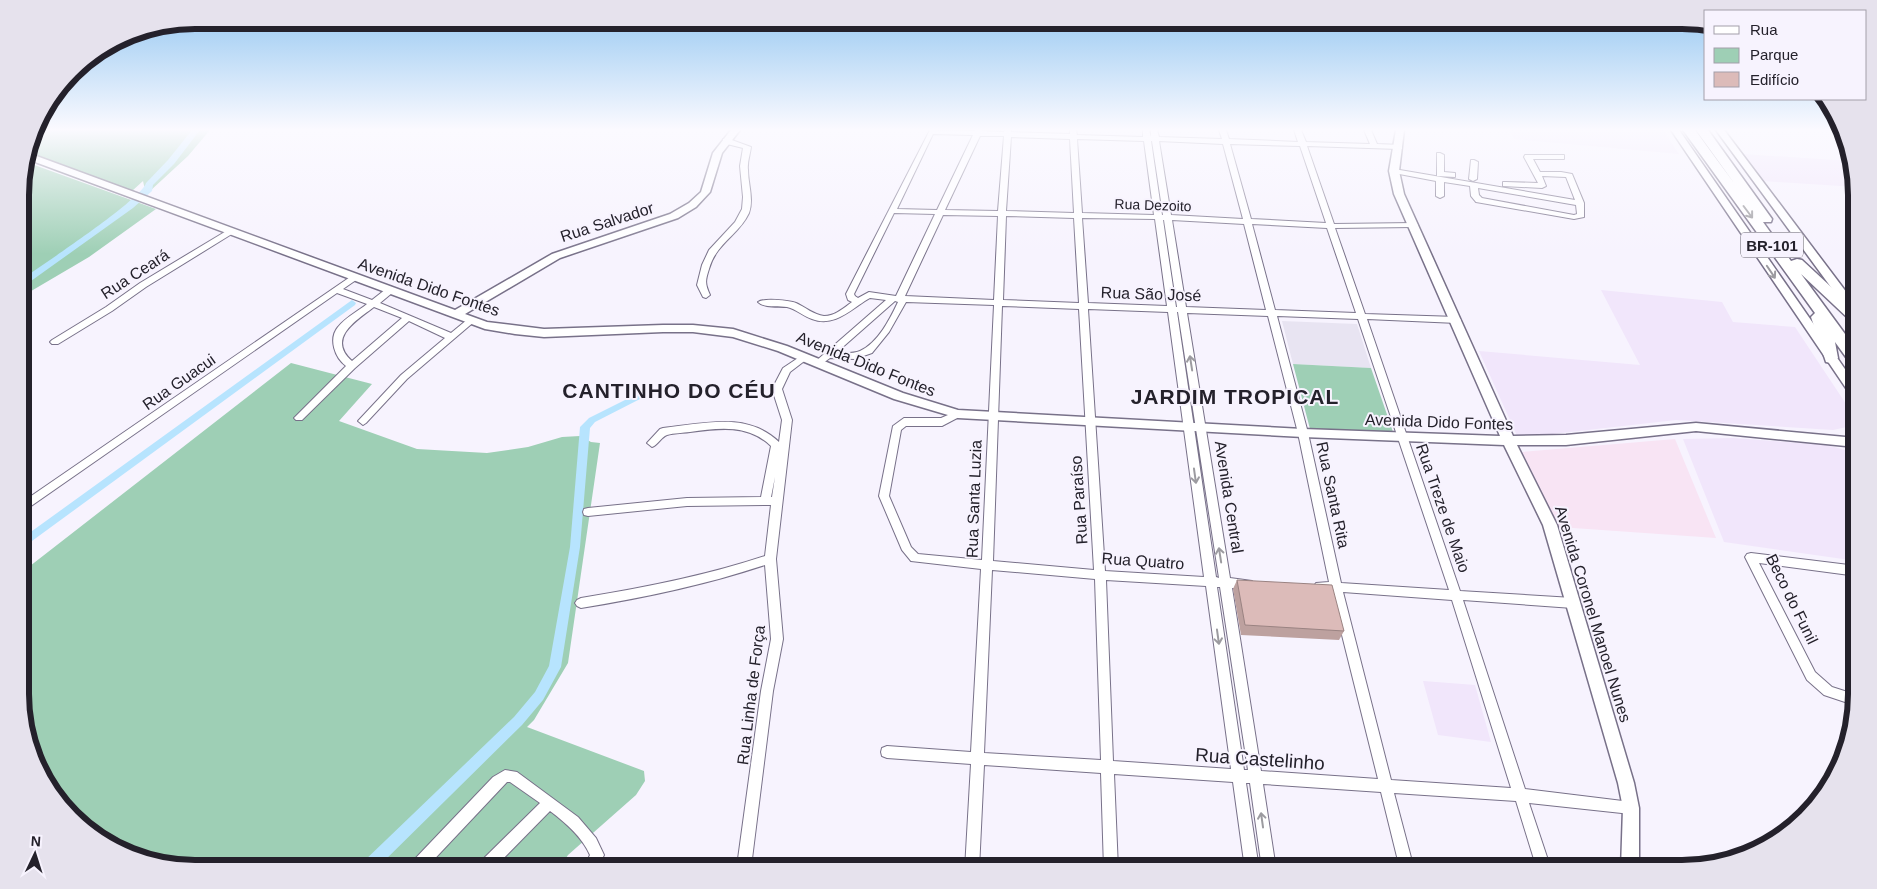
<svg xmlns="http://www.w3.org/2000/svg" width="1877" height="889" viewBox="0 0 1877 889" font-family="Helvetica,sans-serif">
<rect width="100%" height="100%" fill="#f7f3fe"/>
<path fill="#f8e4f4" d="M1675,439L1716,538L1559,527L1522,452Z"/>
<path fill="#f1e6fb" d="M1510,130H1663L1679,154L1514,139Z
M1742,154L1851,161L1856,172V187L1762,181Z
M1601,290L1722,302L1733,322L1795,327L1856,419V425L1833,430L1676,420L1518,438L1479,351L1640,365Z
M1733,438L1827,445L1856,453L1857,561L1724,542L1683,439Z
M1423,681L1475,685L1491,742L1438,735Z"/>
<path fill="#e8e4f2" d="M1282,321L1357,324L1371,368L1293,364Z"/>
<path fill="#9ecfb5" d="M35,130H210L188,156L150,191L145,190L143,181L132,191L29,153Z
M26,162L156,209L89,257L21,297L20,183Z
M291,363L372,384L339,421L417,449L487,453L528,447L562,437L580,436L591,442L600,443L568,663L534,720L527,727L644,771L645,781L636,795L568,855L559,869H195L118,851L56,800L22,717L21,573Z
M1293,364L1371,368L1393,432L1310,429Z"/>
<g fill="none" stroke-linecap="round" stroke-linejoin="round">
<path fill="#b7e4fe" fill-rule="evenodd" d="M192,130H200L174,164L153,185L152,191L133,208L24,286L21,287V280C42,265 141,200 146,183L168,160Z
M352,300L356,303L355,305L21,549V539Z
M637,394L640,395L642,397L640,399L595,422L590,428L580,547L561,667L543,700L522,725L376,869H359L361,864L514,717L535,692L549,666L570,547L580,427L589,418Z"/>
<defs>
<path id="minor" d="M930,130L975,131L976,130H982V131L1004,132L1005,130H1011V132L1070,134V130H1076L1077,135L1143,137V130H1149L1151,137V130H1157L1159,137L1222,139L1219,130H1226L1229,139L1298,142L1294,130H1301L1306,142L1370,144L1364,130H1371L1377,144L1402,145V149H1399L1307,146L1334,224L1414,223L1418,225L1414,227L1335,228L1365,314L1457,317L1461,320L1457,323L1367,319L1460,591L1573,598L1577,600L1579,603L1577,606L1573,608L1463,600L1525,789L1631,802L1636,803L1638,808L1636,813L1631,814L1529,803L1551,869H1537L1516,801L1394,793L1414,869H1400L1381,792L1263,784L1276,869H1262L1250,783H1246L1259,869H1245L1233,782L1114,774L1118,869H1104L1101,773L984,765L979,869H965L971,764L887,758L882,756L881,752L882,748L887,746L971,752L981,569L911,561L902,550L879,496L893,426L904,418H941L955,412H961L963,414L961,416L942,426H906L901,430L889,496L911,547L918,554L982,560L994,305L906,302L889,332L872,353L855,359L830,358L819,366L816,365L814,363L816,361L886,300L870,298C852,308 835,328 812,319C803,316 796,309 787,307C778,306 764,308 758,302C763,298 789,300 796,303C805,307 814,315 824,316C835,316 844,308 852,302L848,300L846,294ZM933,134L973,135L937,210L897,209ZM980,136H1004L998,211L945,210ZM1011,137L1070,139L1074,213L1006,211ZM1077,139L1144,141L1154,215L1082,213ZM1151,141H1152L1163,215H1162ZM1159,141L1223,144L1243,219L1171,215ZM1230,144L1300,146L1326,223L1251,219ZM894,213L935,214L896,296L869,292L858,298L855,296L854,294ZM943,215L998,216L994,300L905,296ZM1006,216L1074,218L1079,303L1003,300ZM1082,218L1155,219L1167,306L1088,303ZM1163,220H1164L1177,307H1176ZM1172,220L1244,224L1266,310L1186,307ZM1252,224L1327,228L1356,313L1275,310ZM895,301L898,302C890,319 878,343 860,351C853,354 844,353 836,353ZM1002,306L1079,309L1094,570L993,561ZM1088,309L1168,312L1204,577L1105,571ZM1177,312H1178L1219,578L1216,577ZM1187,313L1268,316L1298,433L1329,582L1316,583L1314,586L1316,589L1331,591L1378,779L1261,771L1232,588L1248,589L1252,587L1254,584L1252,581L1230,578ZM1277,316L1358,319L1449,590L1341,583L1308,433ZM992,570L1095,579L1101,760L984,753ZM1106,580L1206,586L1231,769L1113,761ZM1217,587H1220L1248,770H1244ZM1343,592L1452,600L1511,788L1391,780Z
M723,139H729L751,147C750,155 747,162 748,170C748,184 754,199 749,213C739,235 716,243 709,269C705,281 705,284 710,295L706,298L703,297L697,285L702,265L709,250L735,222L742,209L743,197L740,166L743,148L723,143Z
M1437,153H1440L1444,155V172L1455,173V177L1437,176Z
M1525,155H1564V159H1533L1540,172H1561L1572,174L1584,203V217L1574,219L1476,202L1471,196L1470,186L1444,182V196L1440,198L1436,196V181L1394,173L1390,171L1394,169L1575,200L1566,177L1542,176L1546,186L1542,188L1503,186V182H1506L1538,183L1524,157ZM1478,188L1576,205L1577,214L1574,215L1482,198L1479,195Z
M1471,160H1474L1478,162L1477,179L1473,181L1469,179Z
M228,230H234L235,232L146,287L112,311L58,344H52L50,342L52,340L106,307L140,283Z
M353,275L357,278L356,280L343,289L372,300L386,289H392L393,291L392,293L380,303L451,333L468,319L471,318L475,321L407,379L366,423L363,425L358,421L401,375L445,338L409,321L355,368L302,420H296L294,418L346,366C335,358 328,339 338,327C345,318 358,311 367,304L337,293L21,513V503ZM374,307L402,318L352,361C326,338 357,320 374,307Z
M804,354L807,355L809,357L807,359L790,372L782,389L792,420L776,559L783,639L773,691L752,859L749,869H735L738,859L761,691L771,639L765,565C705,585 643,598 581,608L577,606L575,603L577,600L581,598C643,588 705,576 765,556L771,505L687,506L588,516L584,515L583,512L584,509L588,508L687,498L761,497L771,446C748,424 719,428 690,432C683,433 674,433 667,435C661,437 658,445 652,447L647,443L660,429L663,428C703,424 747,411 779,442L782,420L772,389L783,368ZM775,477L772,497H771Z
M1751,553L1857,566V576L1759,563L1815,672L1832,687L1857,695L1854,705L1824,695L1807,680L1745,557L1747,554Z
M505,770L517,772L578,817L596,838L604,855L597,869H583L590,855C582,837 566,823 550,811L493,869H476L478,864L540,803L510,782H507L425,869H408L410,864L493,777Z"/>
<path id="tertiary" d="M731,130H740L722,153L710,192L696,207L678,218L560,258L465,314L487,322L544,329L663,325H693L733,329L787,346L903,393L958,410L1303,429L1500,436L1394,194L1389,171L1396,130H1404L1399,171L1404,194L1513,436L1566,435L1696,423L1856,438V447L1696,431L1566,445H1517L1557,525L1634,783L1639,808V869H1621L1623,808L1618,783L1543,525L1504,445L1303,437L958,418L894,399L778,351L733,337L693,332H663L544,337L515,334L485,329L27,159L28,153L31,154L455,310L552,254L670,214L689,203L701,192L713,153Z
M1671,130H1679L1856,385V398L1852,397Z
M1716,130H1724L1856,305V317L1852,316Z"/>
<path id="primary" d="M1683,130H1695L1734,183L1696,130H1708L1772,219L1771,222H1763L1791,261L1797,259L1802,260L1856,310V323L1851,321L1801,274L1856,349V365L1851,364L1835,342L1838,358L1831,363L1826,362L1811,317L1815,313Z"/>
</defs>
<use href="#minor" stroke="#787189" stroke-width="2"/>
<use href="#tertiary" stroke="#787189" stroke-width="3"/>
<use href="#primary" stroke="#787189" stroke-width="3"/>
<use href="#minor" fill="#fff" fill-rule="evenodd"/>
<use href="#tertiary" fill="#fff" fill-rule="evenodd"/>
<use href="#primary" fill="#fff" fill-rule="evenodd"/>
</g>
<path fill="#bda19f" d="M1237,580L1344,631L1339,640L1241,635L1233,589Z"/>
<path fill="#dcbbb9" stroke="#9a8382" d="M1237,580L1332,585L1344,631L1245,625Z"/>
<defs><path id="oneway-shaft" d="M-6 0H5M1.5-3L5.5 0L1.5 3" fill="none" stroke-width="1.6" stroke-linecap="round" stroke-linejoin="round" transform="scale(1.25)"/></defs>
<g stroke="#9c9ba0">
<use href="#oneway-shaft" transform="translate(1748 212) rotate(53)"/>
<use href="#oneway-shaft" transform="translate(1771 272) rotate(56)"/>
<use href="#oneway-shaft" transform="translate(1191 363) rotate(-99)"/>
<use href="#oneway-shaft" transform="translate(1195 476) rotate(82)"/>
<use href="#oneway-shaft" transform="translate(1220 555) rotate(-99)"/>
<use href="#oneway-shaft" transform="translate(1218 637) rotate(82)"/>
<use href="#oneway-shaft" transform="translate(1262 820) rotate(-98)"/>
</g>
<linearGradient id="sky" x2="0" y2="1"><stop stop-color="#94c7f1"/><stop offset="0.51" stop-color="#fbfaff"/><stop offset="1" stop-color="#fbfaff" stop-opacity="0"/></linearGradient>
<rect width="1877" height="254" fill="url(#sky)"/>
<g text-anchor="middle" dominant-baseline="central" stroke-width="4" stroke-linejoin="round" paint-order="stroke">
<g font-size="14" fill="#24212b" stroke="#f7f3fe">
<text transform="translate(1153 205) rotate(2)">Rua Dezoito</text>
</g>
<rect fill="#f7f3fe" stroke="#63606a" stroke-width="1" x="1741" y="232.5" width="62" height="25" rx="4"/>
<g font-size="15" font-weight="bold" fill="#24212b">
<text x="1772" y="245">BR-101</text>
</g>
<g font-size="16" fill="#24212b" stroke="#f7f3fe">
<text transform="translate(607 222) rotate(-18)">Rua Salvador</text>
<text transform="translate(135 274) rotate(-33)">Rua Ceará</text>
<text transform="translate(429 287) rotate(19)">Avenida Dido Fontes</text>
<text transform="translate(1151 294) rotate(2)">Rua São José</text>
<text transform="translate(866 364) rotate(22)">Avenida Dido Fontes</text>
<text transform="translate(179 382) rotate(-35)">Rua Guacui</text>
<text transform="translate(1439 422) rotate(2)">Avenida Dido Fontes</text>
<text transform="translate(1333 495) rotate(78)">Rua Santa Rita</text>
<text transform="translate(1229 497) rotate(81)">Avenida Central</text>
<text transform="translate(974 499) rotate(-88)">Rua Santa Luzia</text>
<text transform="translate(1079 500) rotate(-94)">Rua Paraíso</text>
<text transform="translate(1443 508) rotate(71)">Rua Treze de Maio</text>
<text transform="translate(1143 561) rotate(4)">Rua Quatro</text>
<text transform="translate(1792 599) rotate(64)">Beco do Funil</text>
<text transform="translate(1593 614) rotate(73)">Avenida Coronel Manoel Nunes</text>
<text transform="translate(751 695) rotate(-83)">Rua Linha de Força</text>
</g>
<g font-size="19" fill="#24212b" stroke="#f7f3fe">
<text transform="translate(1260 759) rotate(4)">Rua Castelinho</text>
</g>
<g font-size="21" font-weight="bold" letter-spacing="1" fill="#24212b" stroke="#f7f3fe">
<text x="669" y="390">CANTINHO DO CÉU</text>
<text x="1235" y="396">JARDIM TROPICAL</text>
</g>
</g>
<path d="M0 0H1877V889H0ZM195 29H1682A166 166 0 0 1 1848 195V694A166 166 0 0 1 1682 860H195A166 166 0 0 1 29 694V195A166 166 0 0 1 195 29Z" fill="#e6e2ed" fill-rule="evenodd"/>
<path fill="none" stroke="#24212b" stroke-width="6" d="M195 29H1682A166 166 0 0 1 1848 195V694A166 166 0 0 1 1682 860H195A166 166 0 0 1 29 694V195A166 166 0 0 1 195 29Z"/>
<rect x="1704" y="10" width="162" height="90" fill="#f7f3fe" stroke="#a39faa"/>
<rect x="1714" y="26" width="25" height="8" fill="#ffffff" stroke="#a39faa"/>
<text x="1750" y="35" font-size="15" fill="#24212b">Rua</text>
<rect x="1714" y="48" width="25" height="15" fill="#9ecfb5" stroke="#a39faa"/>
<text x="1750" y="60" font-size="15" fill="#24212b">Parque</text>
<rect x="1714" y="72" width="25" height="15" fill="#dcbbb9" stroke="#a39faa"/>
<text x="1750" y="85" font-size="15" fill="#24212b">Edifício</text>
<g transform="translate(35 854) rotate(4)" stroke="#f7f3fe" stroke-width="4" paint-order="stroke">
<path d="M0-4L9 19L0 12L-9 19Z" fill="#24212b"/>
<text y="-8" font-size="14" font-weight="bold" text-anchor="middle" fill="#24212b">N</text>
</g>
</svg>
